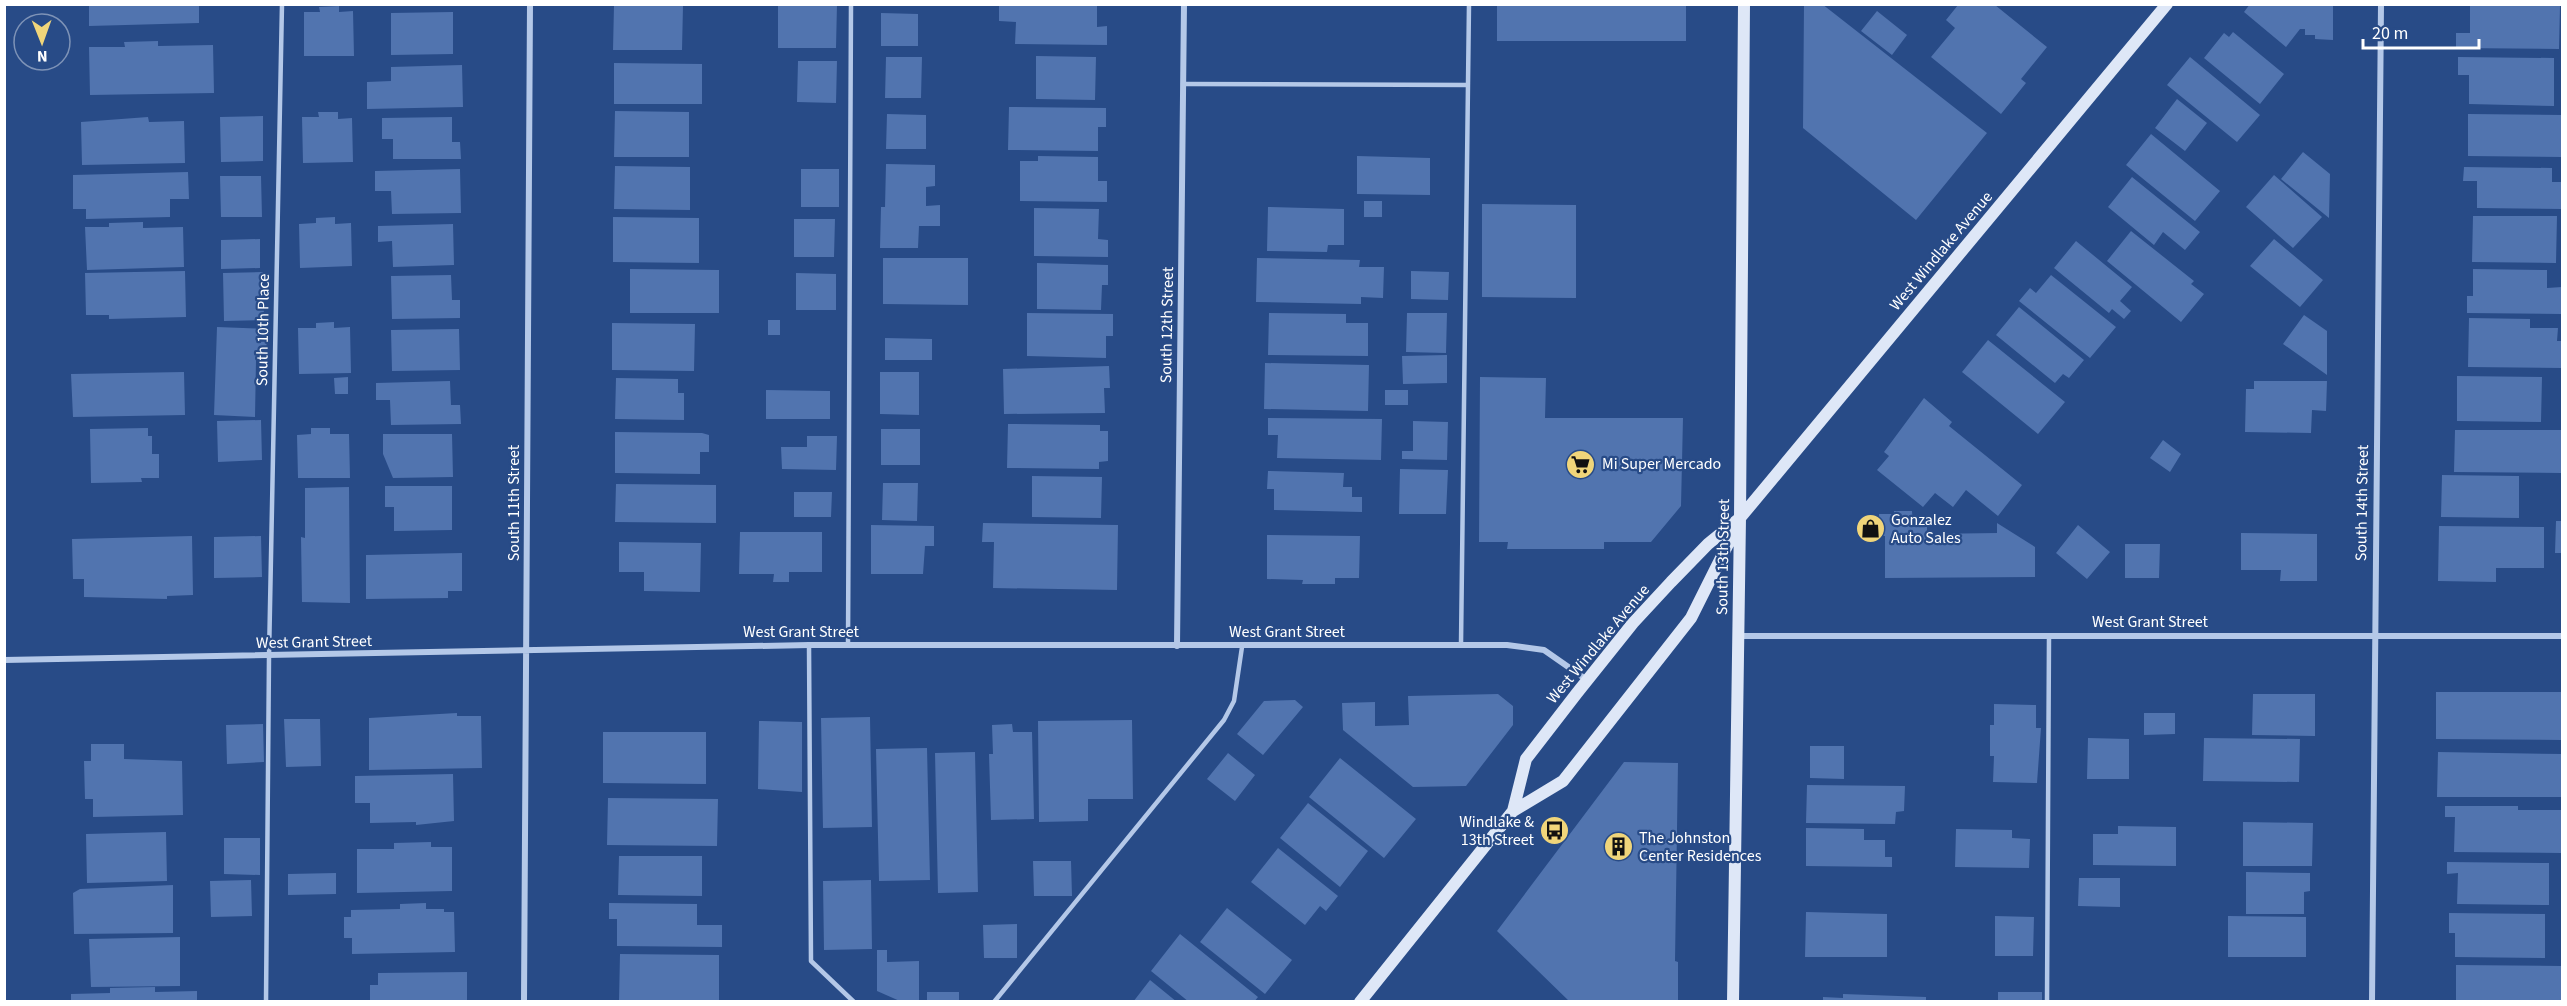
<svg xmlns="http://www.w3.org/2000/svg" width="2567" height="1006" viewBox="0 0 2567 1006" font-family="'Source Sans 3',sans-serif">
<rect width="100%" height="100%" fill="#284b87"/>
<path fill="#5174af" d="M89,4H199V23L89,26Z
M778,4H837L836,48H778Z
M999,4H1097V27L1107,26V45L1015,44L1016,22L999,21Z
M1497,4H1686V41H1497Z
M1804,4H1822L1987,133L1916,220L1803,128Z
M2250,4H2333V40L2315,39V35H2305V29H2300L2286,47L2244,12Z
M614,5L683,6L682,50H613Z
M1958,5H1995L2047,47L2021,79L2026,83L2001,114L1931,57L1955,28L1946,20Z
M2470,5L2560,6L2559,49L2456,48V33H2470Z
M339,6V12L353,11L354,56H304V12H320L319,7Z
M1877,11L1907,35L1892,55L1861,31Z
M453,12V54L391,55V13Z
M881,13L918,14V46H881Z
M2233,32L2284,74L2260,104L2204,58L2224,33L2229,37Z
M158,41V46L213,45L214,93L90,95L89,47H125L124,42Z
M1036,56L1096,57L1095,100L1036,99Z
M886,57H922L921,98H885Z
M2190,57L2260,115L2237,142L2167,85Z
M2458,57L2554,58V106L2469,104V75H2458Z
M798,61H837L836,103L797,102Z
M614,63L702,64V104H614Z
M462,65L463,107L367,109V82L391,81V67Z
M2177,99L2207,123L2185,151L2155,128Z
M1009,107L1106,108V127H1098V151L1008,150Z
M615,111L689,112V157H614Z
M318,112H338V119L352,118L353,162L303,163L302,117H319Z
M887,114L926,115V149H886Z
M2468,114L2562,115V157L2468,156Z
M263,116V161L221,162L220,117Z
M148,117L149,122L184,121L185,163L82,165L81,122Z
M452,117V142H460L461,159H393V139H382V118Z
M2151,134L2220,191L2195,221L2126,165Z
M2303,152L2330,174L2329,218L2281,179Z
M1038,156L1098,157V181H1107V202L1020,201V161H1038Z
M1357,156L1430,158V195L1357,194Z
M886,164L935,165V186L926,187V206L940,205V226H919L918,248H880L881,207H885Z
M615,166L690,167V210L614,209Z
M2464,167L2552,168V182H2562V209L2477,208V181H2463Z
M460,169L461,213L392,214L391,191H375V171Z
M801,169H839V207H801Z
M188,172L189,199H170V217L86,219V209H73V175Z
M2274,175L2322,217L2293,248L2246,207Z
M220,176H261L262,217H221Z
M2132,177L2200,232L2185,250L2163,232L2154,245L2108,207Z
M1364,201H1382V217H1364Z
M1482,204L1576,205V298L1482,297Z
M1268,207L1344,209V245H1328L1327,252L1267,251Z
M1034,208L1099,209L1098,239L1108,240V257L1034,256Z
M2473,216H2557L2556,263L2472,262Z
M335,217V224L351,223L352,266L300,268L299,224L316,223V218Z
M613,217L699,218V263L613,262Z
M794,219H835L834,257H794Z
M143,222V228L183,227L184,267L87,270L85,227H109V223Z
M453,224L454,265L393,267L392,241L378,242V226Z
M2131,231L2194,281L2191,284L2204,294L2181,322L2107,261Z
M260,239V268L221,269V240Z
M2274,239L2323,280L2300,307L2250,266Z
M2076,241L2132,287L2120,301L2131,311L2124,319L2112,309L2109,313L2054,268Z
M883,258H968V305L883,304Z
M1257,258L1360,260L1359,267H1384L1383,298L1361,297V304L1256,302Z
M1037,263L1108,265V285H1102L1101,310L1037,309Z
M630,269L719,270V313H630Z
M2473,269L2547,270V288L2562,287V314L2467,313V296H2473Z
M185,271L186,317L109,319V315H86L85,273Z
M1411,271L1449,272L1448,300L1411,299Z
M263,272L264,320L224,321L223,273Z
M796,273L836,274V310H796Z
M451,275L452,300H460V318L392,319L391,276Z
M2051,275L2116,327L2090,358L2019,301L2030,288L2036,293Z
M2019,307L2084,360L2069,378L2063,374L2055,383L1996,335Z
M1027,313L1113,314V336H1106V358L1027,356Z
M1269,313L1346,314V323H1368V356L1268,355Z
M1407,313H1447L1446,353L1406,352Z
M2304,315L2327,331V375L2283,344Z
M2469,318L2530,319V328H2558L2557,341H2562V368L2468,367Z
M768,320H780V335H768Z
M334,322V328L350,327L351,373L299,374L298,328H316V323Z
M612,323L695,324L694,371L612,370Z
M217,327L267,329L266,361L256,360L255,417L214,415Z
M459,329L460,370L392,371L391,330Z
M885,338L932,339V360H885Z
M1988,340L2065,402L2038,434L1962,372Z
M1447,355V383L1403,384L1402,356Z
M1265,363L1369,365L1368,411L1264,409Z
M1109,366L1110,388H1104L1105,413L1004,414L1003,369Z
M184,372L185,415L73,417L71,374Z
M880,372H919V415L880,414Z
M2457,376L2542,377L2541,422L2457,421Z
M348,377V394H335L334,378Z
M1480,377L1546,378L1545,418H1683L1681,506L1651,542H1604V549H1507L1508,542H1479Z
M616,378L678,379V393H684V420L615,419Z
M450,381L451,405H460L461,424L391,425L390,400H376V383Z
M2254,381H2327L2326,411L2312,410L2311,433L2245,432L2246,389H2254Z
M766,390L830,391V419H766Z
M1385,390H1408V405H1385Z
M1924,398L1952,422L1949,426L2022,485L1998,516L1966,490L1953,507L1935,493L1923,507L1877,470L1889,456L1884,452Z
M1268,418L1382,419L1381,460L1277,458L1278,435H1268Z
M261,420L262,460L218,462L217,421Z
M1413,421L1448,422L1447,460L1402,459V451H1413Z
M1008,424L1100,425V431H1108V461L1099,462V469L1007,468Z
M148,428V436H152V454H159V478H141L142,482L91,483L90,429Z
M311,428H330V434H349L350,478H298L297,435L311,434Z
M881,429H920V465H881Z
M2455,430H2562V473L2454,472Z
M615,432L702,433L709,435V452H700V474L615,473Z
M383,434H452L453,477L393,478L383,454Z
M807,436H837L836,470L782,469L781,447H807Z
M2163,440L2181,454L2170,472L2150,458Z
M1400,469L1448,470L1446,514H1399Z
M1268,471L1344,473L1343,487H1352V497H1362V512L1274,510V489H1267Z
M2442,475L2519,476V518L2441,517Z
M1032,476L1102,477L1101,518L1032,517Z
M883,483H918L917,521L882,520Z
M616,484L716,485V523L615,522Z
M385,486H452V530L394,531V507H385Z
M349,487L350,603L302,602L301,537L305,538V488Z
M794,492H832L831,517H794Z
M1894,511H1912L1913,527H1927V534L1997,533V523L2035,547V577L1885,578V536H1879V514H1894Z
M2556,521H2562V553H2555Z
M983,523L1118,525L1117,590L993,588L994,542H982Z
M871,525L934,526V546H925L923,574H871Z
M2078,525L2110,552L2087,579L2056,553Z
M2439,526L2544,527V568H2496V582L2438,581Z
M740,532H822V572H789V582H773L774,574H739Z
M2241,533L2317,534V581H2280L2281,570H2241Z
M1267,535L1360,536L1359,578H1335V584H1302L1303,580L1267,579Z
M192,536L193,595L167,596V599L84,597V579H73L72,539Z
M261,536L262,577L214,578V537Z
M619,542L701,543L700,592L644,591V572H619Z
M2125,544H2160L2159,578H2125Z
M462,553V591H448V598L366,599V555Z
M2436,692H2562V740L2436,739Z
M1498,694L1513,706V725L1466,786L1413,787L1343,730L1342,703L1375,702V726L1409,725L1408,696Z
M2253,694H2315V736L2252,735Z
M1295,700L1303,707L1263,755L1237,734L1264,701Z
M1994,704L2036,705V728H2041L2037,783L1993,782L1994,756H1990V725H1994Z
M457,713V716H481L482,768L369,770V718Z
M2144,713H2175V734L2144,735Z
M870,717L872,827L823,828L821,718Z
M284,719H320L321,766L286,767Z
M1132,720L1133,799H1088V821L1039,822L1038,721Z
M759,721L802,722V792L758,789Z
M263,724L264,762L227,764L226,725Z
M1012,724L1013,732H1032L1034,819L991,820L989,754H993L992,725Z
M603,732H706V784L603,783Z
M2088,738L2129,739V779H2087Z
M2204,738L2300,739L2299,782L2203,781Z
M91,744H124V759L182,761L183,815L93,817V799H85L84,761H91Z
M1810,746H1844V779L1810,778Z
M927,748L930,880L879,881L876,749Z
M975,752L978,892L938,893L935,753Z
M2438,752L2562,754V797H2437Z
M1228,753L1255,775L1235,801L1207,779Z
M1340,758L1416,819L1384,858L1309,797Z
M1624,762L1678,763L1675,961L1678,962V1002H1570L1497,931Z
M453,774L454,821L416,825V822L370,823V803H355V776Z
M1807,785L1905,786L1904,811L1896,812L1895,824L1806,823Z
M608,798L718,799L717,846L607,845Z
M1308,803L1368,851L1340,887L1280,838Z
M2445,806H2518V810H2562V853L2454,852L2455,817H2445Z
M2243,822L2313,823L2312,866H2243Z
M2118,826L2176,827V866L2093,865V834H2118Z
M1806,828L1864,829V840H1885V857H1892V867L1806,866Z
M1956,829L2012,830V838L2030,839L2029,868L1955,867Z
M166,832L167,881L87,883L86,834Z
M224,838H260V875L224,874Z
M431,842V847H452V891L357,893V849H394V843Z
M1278,848L1338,896L1326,911L1320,906L1305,925L1251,882Z
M619,856H702V896L618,895Z
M1033,861H1071L1072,896H1034Z
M2447,862L2549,863V905L2457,904L2458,873L2447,874Z
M2246,872L2310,873V891L2304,892V914H2246Z
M336,873V894L288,895V874Z
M2079,878H2120V907L2078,906Z
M251,880L252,916L211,917L210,881Z
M871,880L872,949L824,950L823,881Z
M173,885V933L74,934L73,893L80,889Z
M426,903V909H444V912H454L455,952L352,954V938H344V917H351V910L400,909V904Z
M609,903L697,904V925H722V947L617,946V919H609Z
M1227,908L1292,960L1265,994L1200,942Z
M1806,912L1887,914V957H1805Z
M2449,913L2545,914V958L2455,957V933H2449Z
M1995,916L2034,917L2033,956H1995Z
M2228,916L2306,917V957H2228Z
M1017,924V958H984L983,925Z
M1180,934L1258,997L1254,1002H1189L1151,971Z
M180,937V986L91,987L89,939Z
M877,950H887V962L919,961V1002H902L877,991Z
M620,954L719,955V1002H619Z
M2456,965L2562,966V1002H2456Z
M467,972V1002H370V985H378V973Z
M1150,980L1177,1002H1133Z
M155,987V992L197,991V1002H71V994L110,993V988Z
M927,992H959V1002H927Z
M1998,992H2042V1002H1998Z
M1843,994L1926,997V1002H1823V997L1843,998Z"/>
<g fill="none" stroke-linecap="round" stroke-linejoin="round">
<path stroke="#b4c8e8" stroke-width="4.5" d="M1183,84L1468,85
M1461,644L1469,4
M809,645L811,961L854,1002
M848,645L851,4
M266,1002L269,657L282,4
M994,1002L1224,720L1234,701L1242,647
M2047,1002L2049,636"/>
<path stroke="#b4c8e8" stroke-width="6" d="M1738,636H2562
M1177,646L1184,4
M4,660L809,645H1507L1544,650L1587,680
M524,1002L530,4
M2372,1002L2381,4"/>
<path stroke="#dee7f7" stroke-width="12" d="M1513,811L1526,759L1577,693L1633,623L1671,582L1708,544L1740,518L2167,4
M1360,1002L1513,811L1563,781L1691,618L1739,522
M1733,1002L1740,518L1744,4"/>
</g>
<defs>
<symbol id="supermarket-disc" viewBox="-11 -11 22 22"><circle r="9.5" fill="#f0d57a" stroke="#284b87"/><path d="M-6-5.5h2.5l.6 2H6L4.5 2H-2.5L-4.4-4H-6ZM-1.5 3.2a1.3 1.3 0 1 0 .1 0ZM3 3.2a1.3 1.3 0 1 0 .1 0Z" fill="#111"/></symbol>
<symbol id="shop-disc" viewBox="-11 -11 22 22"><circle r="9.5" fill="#f0d57a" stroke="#284b87"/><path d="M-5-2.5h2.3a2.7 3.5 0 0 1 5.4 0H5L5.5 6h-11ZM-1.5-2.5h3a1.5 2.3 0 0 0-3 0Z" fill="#111"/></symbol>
<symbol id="bus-disc" viewBox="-11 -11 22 22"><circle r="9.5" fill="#f0d57a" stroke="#284b87"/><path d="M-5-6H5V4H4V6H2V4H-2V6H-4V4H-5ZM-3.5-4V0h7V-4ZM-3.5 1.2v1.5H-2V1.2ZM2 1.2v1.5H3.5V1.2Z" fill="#111"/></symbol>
<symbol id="building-disc" viewBox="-11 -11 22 22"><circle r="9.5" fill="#f0d57a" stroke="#284b87"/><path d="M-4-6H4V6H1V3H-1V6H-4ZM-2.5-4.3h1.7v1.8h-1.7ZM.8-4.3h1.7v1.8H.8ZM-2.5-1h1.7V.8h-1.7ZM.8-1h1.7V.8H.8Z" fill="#111"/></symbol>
</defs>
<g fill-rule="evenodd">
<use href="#supermarket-disc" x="1564" y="448" width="33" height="33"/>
<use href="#shop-disc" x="1854" y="512" width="33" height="33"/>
<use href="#bus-disc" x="1538" y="814" width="33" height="33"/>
<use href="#building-disc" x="1602" y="830" width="33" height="33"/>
</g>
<g text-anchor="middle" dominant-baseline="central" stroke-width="4.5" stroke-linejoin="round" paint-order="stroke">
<g font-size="16" fill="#fff" stroke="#284b87">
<text transform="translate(1941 251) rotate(-50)">West Windlake Avenue</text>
<text transform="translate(1167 325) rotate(-89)">South 12th Street</text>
<text transform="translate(263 330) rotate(-89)">South 10th Place</text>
<text transform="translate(514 503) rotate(-90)">South 11th Street</text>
<text transform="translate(2362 503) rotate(-89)">South 14th Street</text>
<text transform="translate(1723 557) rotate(-89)">South 13th Street</text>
<text x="2150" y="622">West Grant Street</text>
<text x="801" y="632">West Grant Street</text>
<text x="1287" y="632">West Grant Street</text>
<text transform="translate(314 642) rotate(-1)">West Grant Street</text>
<text transform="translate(1598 644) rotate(-50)">West Windlake Avenue</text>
</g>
<g font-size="16" fill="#fff" stroke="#284b87" text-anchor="start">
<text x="1602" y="464">Mi Super Mercado</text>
<text x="1891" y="520">Gonzalez<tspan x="1891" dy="18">Auto Sales</tspan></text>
<text x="1534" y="822" text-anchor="end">Windlake &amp;<tspan x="1534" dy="18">13th Street</tspan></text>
<text x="1639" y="838">The Johnston<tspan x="1639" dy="18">Center Residences</tspan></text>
</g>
</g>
<rect width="2567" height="1006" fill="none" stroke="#ffffff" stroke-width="12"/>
<g transform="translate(42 42) rotate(179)"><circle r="28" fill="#284b87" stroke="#7e93b7" stroke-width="1.5"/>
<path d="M0-4.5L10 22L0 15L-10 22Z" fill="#f0d57a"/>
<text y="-9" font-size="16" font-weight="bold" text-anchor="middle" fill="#ffffff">N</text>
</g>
<path d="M2363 39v9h116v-9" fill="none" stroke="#ffffff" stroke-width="3"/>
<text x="2372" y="39" font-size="18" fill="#ffffff" stroke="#284b87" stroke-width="4.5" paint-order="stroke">20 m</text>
</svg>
